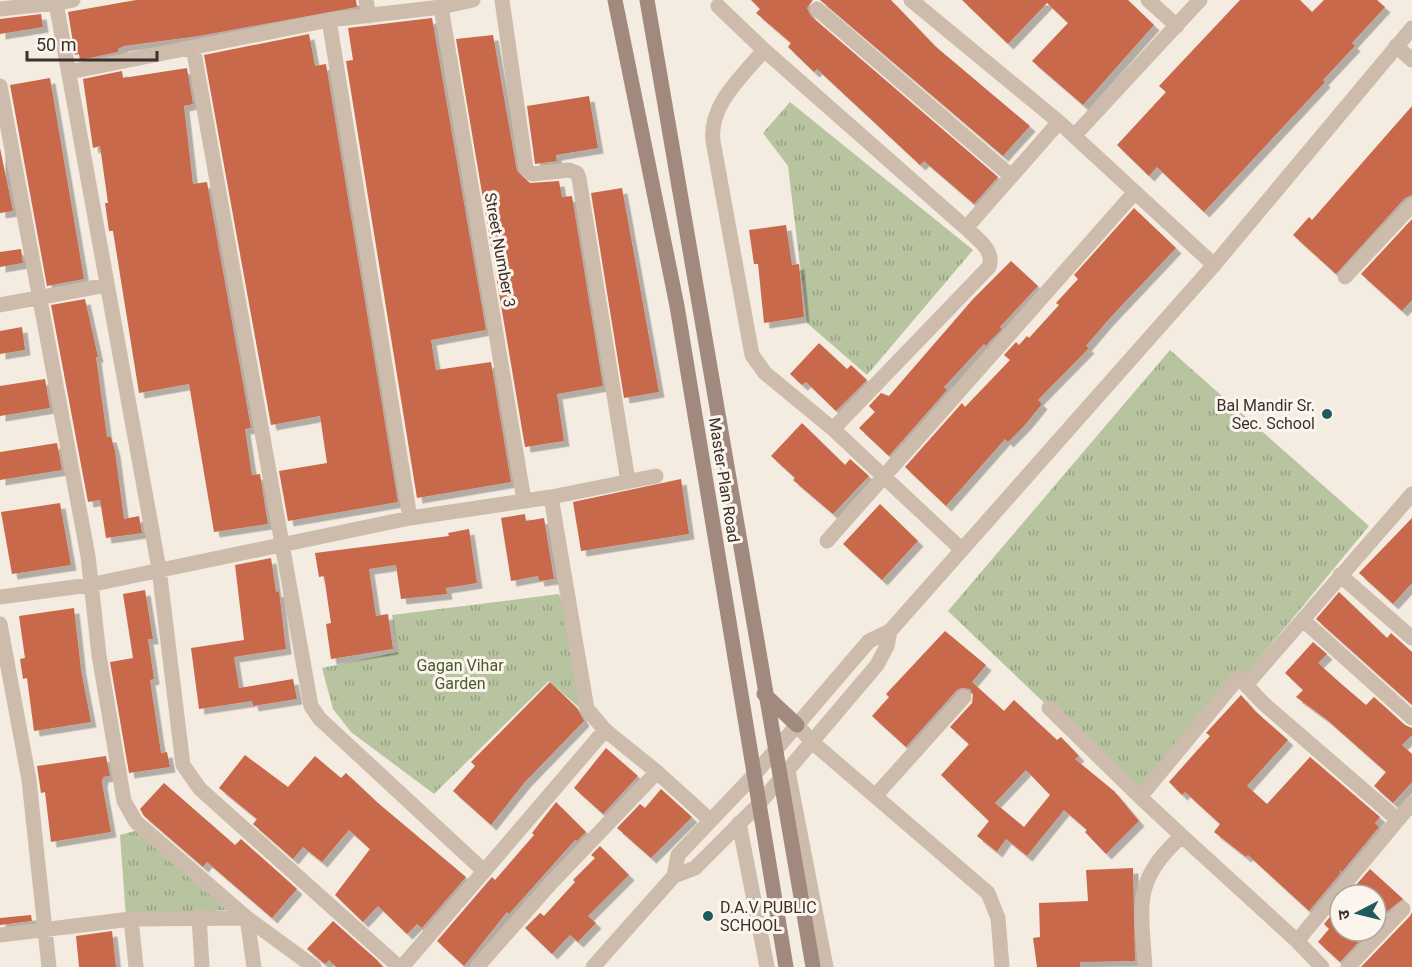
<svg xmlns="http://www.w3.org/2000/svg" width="1412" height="967" viewBox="0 0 1412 967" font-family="Roboto,'Noto Sans Devanagari',sans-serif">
<defs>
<pattern id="park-tufts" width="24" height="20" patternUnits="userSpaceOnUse" patternTransform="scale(1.5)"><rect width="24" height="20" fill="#b8c4a0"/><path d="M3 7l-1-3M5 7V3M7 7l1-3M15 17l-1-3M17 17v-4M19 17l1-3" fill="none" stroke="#97a083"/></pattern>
<filter id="shadow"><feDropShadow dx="5.5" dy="5.5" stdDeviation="0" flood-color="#0004"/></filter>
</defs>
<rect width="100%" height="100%" fill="#f4ebe1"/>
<path fill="url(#park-tufts)" d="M790,102L973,250L867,375L807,323L788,166L763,133Z
M1170,350L1369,526L1144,798L948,611Z
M559,594L567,617L583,711L549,681L434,794L351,732L333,709L322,668L398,652L392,615Z
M142,829L228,910L126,918L120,835Z"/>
<path fill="#c8694b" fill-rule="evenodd" filter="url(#shadow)" d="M136,0H356L357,7L199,36L124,46L118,49V52L80,60L79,54L75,55L68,12Z
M751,0H813L807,8L811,16L998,177L974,204L924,161L920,165L817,69L814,72L788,47L791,43L756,13L760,9Z
M820,0H891L935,46L1030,126L1003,156Z
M962,0H1128L1154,25L1083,105L1032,61L1068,23L1047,3L1008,44Z
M1240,0H1300L1312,12L1324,0H1377L1385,7L1352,43L1355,46L1323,80L1325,82L1204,212L1157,167L1149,176L1117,145L1166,92L1159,86Z
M41,14L43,27L0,34V19Z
M432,18L486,330L431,340L436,370L491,362L511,482L417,498L346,61L353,60L348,28Z
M309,34L315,66L326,64L398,502L288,521L279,471L327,463L320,416L271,425L204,55Z
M493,35L517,171L530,183L559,181L562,197L572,196L603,386L557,394L564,441L525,447L456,39Z
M187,68L193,104L184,106L193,184L207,182L251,428L245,429L252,475L260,474L268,524L214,532L189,384L139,393L113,231H109L105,203H108L100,146L93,148L83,79L122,71L123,78Z
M50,78L84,279L47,286L10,85Z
M589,96L598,148L556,155L557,161L535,164L527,106Z
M1412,106V195L1405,198L1336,274L1293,235L1309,217L1312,220Z
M0,148L13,211L0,213Z
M622,188L659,392L624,398L591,193Z
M1134,208L1176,248L1109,319L1086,346L1089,348L1038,400L1042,404L1025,425L1008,442L1005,439L946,506L905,467L962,403L965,407L1010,360L1004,355L1016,342L1019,345L1027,336L1029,338L1059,305L1056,303L1078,279L1074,275Z
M1412,219V300L1402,311L1361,274Z
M786,225L792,265L799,264L804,317L764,323L758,264H754L749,230Z
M21,249L23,263L0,267V252Z
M1011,261L1038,286L1000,327L1002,329L990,341L986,346L984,344L944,387L947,390L889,456L859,428L875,412L869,406L881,393L889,396L973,299Z
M85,299L98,357H96L107,437H111L115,451L124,519L139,516L142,533L106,538L100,500L88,502L51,305Z
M22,327L25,350L0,354V331Z
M819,343L847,369L851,365L867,380L836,411L806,382L802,385L790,374Z
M45,379L50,408L0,416V386Z
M802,423L845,465L850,459L869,476L833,514L793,480L795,478L771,456Z
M57,443L62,470L0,480V452Z
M681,479L689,534L581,551L573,502Z
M60,503L71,565L12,574L1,512Z
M880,504L918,541L882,580L843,544Z
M525,514L526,521L544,518L554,579L539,581L538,576L511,581L501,518Z
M1412,518V583L1393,604L1359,573Z
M469,529L477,583L446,588L447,594L401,599L396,565L369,569L376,616L388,614L393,649L331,659L326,624L331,623L324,576L319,577L315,553L449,536L448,533Z
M271,558L276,592L279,591L286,649L234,657L239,688L293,679L297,699L253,706L252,701L199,709L191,648L244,640L235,565Z
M145,590L153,639H148L154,679L150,680L161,753L167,752L170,767L129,773L110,662L133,658L123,594Z
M1339,592L1387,638L1391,633L1412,652V705L1316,619Z
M74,608L81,670L91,722L34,731L27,678L23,679L20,659L25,658L19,616Z
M945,631L986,665L972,682L1004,711L1014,700L1057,740L1061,737L1079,756L1075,759L1114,791L1139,821L1106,854L1085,832L1087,830L1064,810L1027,856L1006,839L997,852L977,836L989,821L941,775L969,744L950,727L972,703L973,695L970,689L962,688L957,690L906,747L872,716L889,697L886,694ZM1026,770L1050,795L1024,827L995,803Z
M1313,642L1327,654L1318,663L1338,681L1366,705L1374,697L1405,725L1412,728V735L1402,745L1412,754V782L1393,803L1374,786L1386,772L1326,719L1296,697L1303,690L1285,673Z
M550,682L577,708L584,721L525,782L491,825L453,791L475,766L471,762Z
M1241,695L1255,711L1288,740L1247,786L1267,804L1310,757L1380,817L1375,823L1379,827L1342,872L1340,870V874L1309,911L1248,855L1246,857L1214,832L1220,824L1185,792L1182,795L1169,782L1210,736L1206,733Z
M606,748L638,776L603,814L574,788Z
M245,755L288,787L315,756L341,778L346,773L378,803L466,877L422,928L417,924L407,934L378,906L363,922L335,895L370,849L349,830L322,862L303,847L293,859L253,824L257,819L219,788Z
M106,756L110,776L103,777L102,783L111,832L51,842L45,792L41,793L37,766Z
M164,783L235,845L241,839L297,889L272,918L207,862L203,867L144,816L140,809Z
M661,789L692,817L651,858L617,828L640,804L645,808Z
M556,802L586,832L577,841L575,840L509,914L507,912L464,966L437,941L492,877L495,880L534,835L532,833Z
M600,846L629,875L588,916L596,923L578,942L570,935L552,954L525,928L540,913L544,916L575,882L573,880L595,858L591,855Z
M1133,868L1135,961L1080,962V967H1037L1033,938L1040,937L1039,903L1088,901L1086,870Z
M1370,869L1403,899L1386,912L1376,903V895H1367L1356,885Z
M1340,905V931H1362L1366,934L1340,962L1318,942L1329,929L1324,924Z
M1412,912V967H1361L1410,916Z
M31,915L32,921L0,925V918Z
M333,921L377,960L383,967H336L329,960L325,964L307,949Z
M112,931L116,967H79L76,936Z"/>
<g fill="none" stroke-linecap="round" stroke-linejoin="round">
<path stroke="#cdbbac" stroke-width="15" d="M73,0L56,3L159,569L183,765L200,789L399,967
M366,0L369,16
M502,0L526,169L532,174L569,170L577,173L579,178L628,481
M911,0L1059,122L1214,265
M1148,0L1177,26
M718,6L764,50
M441,7L524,500
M0,9L56,3L55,0
M817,9L1011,176
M329,20L410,518
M1396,46L1412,60
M193,47L311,706L320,719L484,871
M69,72L329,20L441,7L473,0
M0,86L88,556L99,655L124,801L136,822L247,918L254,967
M1074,136L1200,0
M966,228C977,239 995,250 989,267L833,429L765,373L752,355L713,141C709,104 742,77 764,50L966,228L1059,122
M1345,277L1412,205
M0,305L107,285
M833,429L960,548
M551,497L587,709L605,730L657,772L710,820
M827,541L1135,192
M1340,575L1412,638
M0,597L89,585L410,518L551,497L656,476
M1303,620L1412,718
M0,624L29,780L49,967
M1049,708L1140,797L1239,677L1246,685
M788,771L826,967
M876,795L964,697
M1140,797L1182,836
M1397,819L1263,703L1246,685L1412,494
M739,823L767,967
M674,876L695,868L759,804
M199,916L202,967
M131,919L136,967
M0,935L131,919L247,918L314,967
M1297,941L1322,967
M402,967L605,730
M477,967L551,883L657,772
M593,967L674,876L678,855L754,775
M1145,967C1141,906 1132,880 1182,836L1297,941L1412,803
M1348,967L1403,909"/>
<path stroke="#cdbbac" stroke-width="15" d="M797,725L812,742L988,893L998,918L1002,967
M754,775L869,641L890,631L1214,265L1412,28
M759,804L877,665L887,646L890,631"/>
<path stroke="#a18a7d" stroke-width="15" d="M615,0L677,306L786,967
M647,0L813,967
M764,694L797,725"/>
</g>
<g fill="#1f5a5e" stroke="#fbf5ee" stroke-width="2">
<circle cx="1327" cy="414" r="6"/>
<circle cx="708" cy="916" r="6"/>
</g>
<g text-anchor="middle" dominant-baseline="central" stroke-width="6" stroke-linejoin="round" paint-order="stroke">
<g font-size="16" fill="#3b302b" stroke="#fbf5ee">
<text transform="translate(500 250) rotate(80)">Street Number 3</text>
<text transform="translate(724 480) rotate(81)">Master Plan Road</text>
</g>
<g font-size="16" fill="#3b302b" stroke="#fbf5ee" text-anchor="end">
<text x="1315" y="405">Bal Mandir Sr.<tspan x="1315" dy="18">Sec. School</tspan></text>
<text x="720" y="907" text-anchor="start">D.A.V PUBLIC<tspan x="720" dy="18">SCHOOL</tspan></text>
</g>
<g font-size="16" fill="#4a5a2e" stroke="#fbf5ee">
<text x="460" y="665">Gagan Vihar<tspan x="460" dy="18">Garden</tspan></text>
</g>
</g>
<g transform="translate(1358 913) rotate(263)"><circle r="28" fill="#fbf5ee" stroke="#aea6a0" stroke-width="1.5"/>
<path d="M0-4.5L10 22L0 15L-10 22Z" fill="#1f5a5e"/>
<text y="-9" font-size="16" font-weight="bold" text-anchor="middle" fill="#3b302b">उ</text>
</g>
<path d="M27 51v9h130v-9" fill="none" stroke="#3b302b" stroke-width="3"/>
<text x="36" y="51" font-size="18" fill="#3b302b" stroke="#fbf5ee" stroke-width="4.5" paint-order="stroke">50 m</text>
</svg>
